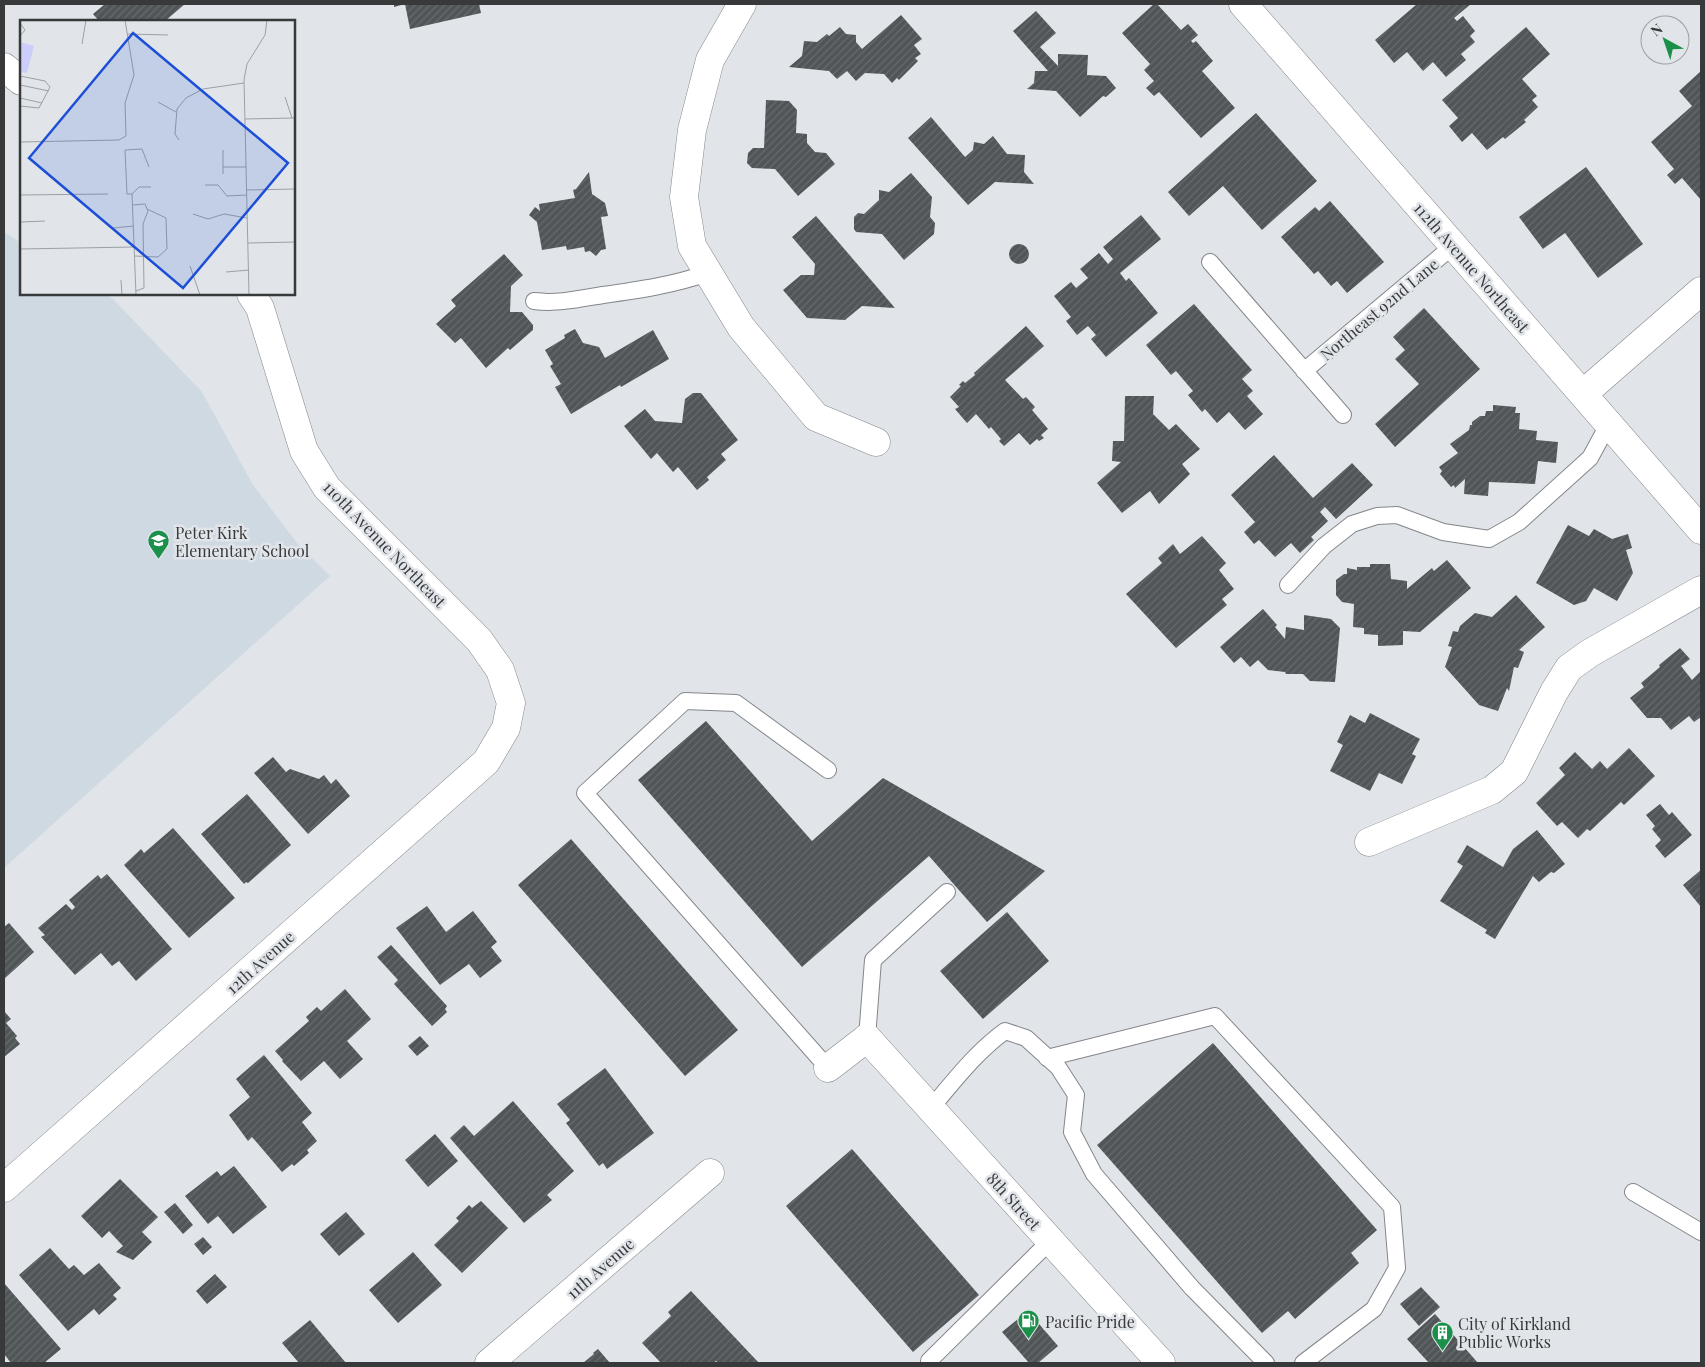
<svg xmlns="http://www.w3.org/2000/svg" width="1705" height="1367" viewBox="0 0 1705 1367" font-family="'Playfair Display',serif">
<defs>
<pattern id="building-hatch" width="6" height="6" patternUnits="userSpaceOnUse" patternTransform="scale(1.25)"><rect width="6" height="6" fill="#505557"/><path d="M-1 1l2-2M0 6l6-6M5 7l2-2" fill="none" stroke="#676b6d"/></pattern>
</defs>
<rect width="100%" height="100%" fill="#e1e5e9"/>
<path fill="#cfd9e2" d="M4,232L21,243V294H104L113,299L202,392L253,485L297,543L330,576L4,868Z"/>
<path fill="url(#building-hatch)" d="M105,4H185L165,21H99L93,14Z
M394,4H479L481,13L410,29L405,4L394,7Z
M1154,4H1157L1181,30L1188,24L1198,35L1191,41L1193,43L1196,41L1213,61L1202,71L1235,108L1201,138L1159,92L1154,96L1146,88L1154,81L1144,70L1150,64L1122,33Z
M1417,4H1471L1454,18L1457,21L1463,16L1475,31L1470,36L1475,42L1461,54L1466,60L1446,77L1433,62L1423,71L1407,52L1394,63L1375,40Z
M1036,11L1056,33L1040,47L1058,66V54L1088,55L1087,75L1106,76L1116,88L1106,97L1103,96L1080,117L1056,91L1027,89L1034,83L1035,71H1048L1013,31Z
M901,15L922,39L914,45L921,54L915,58L918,61L899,80L897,78L892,83L884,74L865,73L856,81L847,71L837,79L829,71L789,67L802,56L804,41L817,42L827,34L829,36L840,27L846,34L856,35V42L862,49Z
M1526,27L1550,54L1522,79L1537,96L1532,100L1538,107L1524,120L1526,122L1505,139L1503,137L1487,150L1472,133L1462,142L1449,126L1458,118L1442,100Z
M1701,71V200L1682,178L1675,184L1667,175L1674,169L1651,142L1692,106L1679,91Z
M766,100L789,101L797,110L796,133L807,134V143L815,152L826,153L835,164L798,196L775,169L752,168L747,163L748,153L753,148H764Z
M1256,113L1317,181L1262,230L1223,186L1189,216L1168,192Z
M931,117L965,157L973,150L974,142L984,144L993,136L1007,154L1025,155L1024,172L1034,184L995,182L968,205L908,138Z
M1586,167L1643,244L1598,278L1565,233L1543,249L1519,217Z
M589,172L592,194L605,203L608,216L601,217L606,249L601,250L596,256L590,251L585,252L584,247L567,250L566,246L542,250L537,222L529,215L535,207L540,211L539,204L575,198L573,190L576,189Z
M911,173L932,197L930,217L935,223L934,234L904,260L882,234L856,232L854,229V217L858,213L864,214L879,200V190L889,192Z
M1330,201L1384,262L1347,293L1337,281L1331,286L1318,271L1314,274L1281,237L1315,207L1319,211Z
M1141,215L1161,239L1120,273L1126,281L1129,278L1158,313L1106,357L1091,339L1096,335L1088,326L1077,335L1066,321L1071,317L1054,296L1071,282L1076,288L1088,278L1080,269L1099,253L1108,264L1113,259L1103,247Z
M816,216L895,308L862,306L845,320L807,318L783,290L801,275H814L815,264L792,237Z
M1009 254a10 10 0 1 1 20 0a10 10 0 1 1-20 0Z
M504,254L523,275L511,286L510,312H522L533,325V330L510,350L508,348L486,368L461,338L455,343L436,324L456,306L451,300Z
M1194,304L1252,370L1242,379L1253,391L1247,396L1263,414L1245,430L1229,412L1217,423L1205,409L1202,412L1188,395L1193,391L1176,371L1171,375L1146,345Z
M1424,308L1480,369L1395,447L1375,424L1419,384L1395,359L1405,350L1393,337Z
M1026,326L1044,346L1005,380L1023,399L1026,397L1035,407L1032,410L1048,429L1041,435L1044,438L1039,441L1037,439L1030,445L1019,433L1004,446L999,441L1001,439L991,427L989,429L976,414L967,423L955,409L959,407L950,397L961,386L959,385L963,381L965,383L975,375L974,373Z
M575,329L583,343L599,347L605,358L653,330L669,359L621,387L620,385L571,414L555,387L561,384L550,366L553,364L545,350L565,338L564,335Z
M693,393H701L738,440L721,454L726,460L707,477L709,480L697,490L678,467L673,472L657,453L651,459L624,426L645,409L655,421L682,423L685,399Z
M1125,396H1154L1153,414L1169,430L1176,424L1200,449L1182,464L1190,474L1159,504L1150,491L1122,513L1097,483L1121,462L1112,461L1113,441H1124Z
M1493,405L1516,407L1515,413H1520L1519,429L1537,431L1536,440L1558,442L1556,463L1538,461L1535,484L1489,482L1488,496L1464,494L1465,479L1455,488L1454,485L1451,487L1440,474L1442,471L1439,467L1458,453L1450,444L1469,430L1470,425H1472V422L1480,416H1485L1486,411H1493Z
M1274,455L1313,498L1352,463L1373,485L1336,519L1325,507L1320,512L1328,521L1311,537L1314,540L1300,553L1291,543L1275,557L1259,540L1254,544L1244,532L1255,522L1231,495Z
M1568,525L1589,536L1594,529L1612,539L1628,534L1632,548L1626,550L1633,573L1617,601L1594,588L1586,601L1574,605L1536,583Z
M1202,536L1226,563L1219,570L1234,589L1222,599L1227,605L1176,648L1126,594L1162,563L1158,558L1173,544L1180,554Z
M1447,560L1471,588L1420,632L1403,631V645L1378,646V635L1364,634V628L1353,627L1354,604L1342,602L1336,595V580L1344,574H1347V568L1357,570V567H1370V564H1390L1391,579L1407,581V589L1432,568L1434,571Z
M1516,595L1545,627L1519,650L1524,652L1518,668L1514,667L1509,691L1507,688L1498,711L1479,705L1445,667L1452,647L1448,646L1453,631L1458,632L1460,626L1475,613L1492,617Z
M1263,609L1277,625L1275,627L1285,639L1286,627L1304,630V615L1331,619L1340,628L1335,682L1310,681L1303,674H1286L1285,672L1268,670L1258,660L1250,667L1241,657L1234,663L1220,647Z
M1680,648L1690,659L1681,666L1692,680L1700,672L1701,673V717L1694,722L1689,716L1671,730L1661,718H1647L1630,698L1644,687L1641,683L1660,667L1659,665Z
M1370,713L1420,739L1412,754L1416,756L1402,784L1379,773L1370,791L1330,771L1343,745L1337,742L1350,715L1365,723Z
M706,721L812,841L883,778L1045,871L987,922L929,856L802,967L638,780Z
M1629,748L1655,776L1624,805L1621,802L1590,831L1587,829L1578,838L1562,822L1557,826L1536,803L1565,775L1559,768L1575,752L1592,769L1600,761L1607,769Z
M273,757L286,772L290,769L319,779L324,775L331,784L336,779L350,796L308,834L254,773Z
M247,794L291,845L248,883L246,882L244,884L201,834Z
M1660,804L1669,815L1672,812L1692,835L1665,858L1655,846L1661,840L1652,829L1655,826L1646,815Z
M173,828L235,898L189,938L124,865L141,849L144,853Z
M1537,830L1565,864L1554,873L1551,872L1539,882L1533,876L1495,939L1485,933L1487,930L1440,901L1463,866L1457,862L1467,845L1503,867L1513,849Z
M571,839L738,1030L685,1076L518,885Z
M1701,870V907L1683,885Z
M107,874L172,949L136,981L119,961L112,966L101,953L75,975L41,937L45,935L38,928L66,904L72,910L75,907L69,900L98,875L101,879Z
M427,906L446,932L473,911L497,942L491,947L502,961L480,978L469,964L440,985L396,928Z
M1007,912L1049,961L983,1019L940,971Z
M9,923L34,952L4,979V927Z
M391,945L447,1006L445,1009L447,1012L432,1026L394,984L398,980L377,957Z
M345,989L371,1019L347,1041L363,1059L340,1079L324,1061L301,1081L282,1061L283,1060L275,1051L309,1021L306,1017L317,1007L321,1011Z
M4,1011L11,1019L6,1023L17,1036L15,1038L20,1044L4,1057Z
M420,1036L429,1046L417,1056L408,1046Z
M1213,1043L1377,1230L1351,1253L1359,1263L1295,1319L1288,1311L1262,1333L1097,1145Z
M264,1055L312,1113L302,1122L317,1141L307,1150L309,1153L294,1166L292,1164L282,1172L252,1137L248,1141L229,1115L250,1097L236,1079Z
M605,1068L654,1133L607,1169L603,1163L599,1166L566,1123L570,1120L557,1104Z
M513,1101L574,1171L547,1195L552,1200L524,1223L450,1138L464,1125L474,1136Z
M435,1134L458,1161L428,1187L405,1160Z
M852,1149L979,1295L913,1352L786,1206Z
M234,1166L267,1207L233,1234L218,1216L208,1224L185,1196L217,1171L221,1176Z
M120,1179L158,1217L142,1232L152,1242L133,1260L116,1252L123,1246L109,1231L102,1238L81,1216Z
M481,1201L508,1228L462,1273L434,1245L459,1221L456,1218L469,1205L472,1208Z
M175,1203L193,1225L183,1234L164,1212Z
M346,1212L365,1234L339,1256L320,1234Z
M203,1237L212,1247L203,1255L194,1244Z
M50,1248L69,1269L74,1265L84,1275L99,1263L121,1288L113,1295L117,1299L99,1315L94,1309L68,1331L19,1275Z
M413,1252L442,1285L398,1323L369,1290Z
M215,1274L227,1287L207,1304L196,1291Z
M4,1283L61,1349L44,1363H11L4,1354Z
M1421,1287L1440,1307L1419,1326L1400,1304Z
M691,1291L759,1363H718L716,1361L713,1363H661L642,1343L671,1316L668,1312Z
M1028,1311L1058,1346L1038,1363H1029L1002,1332Z
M1435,1314L1478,1363H1429L1407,1339Z
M310,1320L346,1363H299L282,1343Z
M598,1349L610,1363H583L594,1354L593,1353Z"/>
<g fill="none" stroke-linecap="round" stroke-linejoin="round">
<defs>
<path id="service" d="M1210,262L1343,415
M534,301C557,304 579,299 603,295C639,290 673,285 708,273
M1304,371L1453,246
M1288,585L1324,546L1352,524L1377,516L1397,515L1443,532L1489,539L1519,522L1590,458L1609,423
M867,1038L873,960L947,892
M1047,1058L1215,1016L1392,1207L1397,1268L1374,1309L1303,1363
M828,1068L585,793L685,701L736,703L828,770
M931,1108C954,1081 976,1052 1005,1031L1026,1038L1058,1067L1076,1095L1072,1132L1094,1174L1192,1288L1266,1363
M1633,1192L1701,1232
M929,1361L1050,1241"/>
<path id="minor" d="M742,4L710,60L692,130L684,197L692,246L741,327L816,417L876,442
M4,67L21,81
M1584,393L1701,291
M1369,842L1492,790L1514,772L1554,692L1569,668L1590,653L1701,590
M828,1068L867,1038
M4,1188L486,762L506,728L511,703L500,670L479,640L327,488L304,451L260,308L251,294
M489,1363L710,1173"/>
<path id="tertiary" d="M1243,4C1395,180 1549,354 1701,530
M867,1038L1161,1363"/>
</defs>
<use href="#service" stroke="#83868a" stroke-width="18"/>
<use href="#minor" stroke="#83868a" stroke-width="29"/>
<use href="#tertiary" stroke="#83868a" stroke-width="29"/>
<use href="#service" stroke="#fff" stroke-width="16"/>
<use href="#minor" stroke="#fff" stroke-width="28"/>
<use href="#tertiary" stroke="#fff" stroke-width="28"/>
</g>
<defs>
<symbol id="school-pin" viewBox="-11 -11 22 30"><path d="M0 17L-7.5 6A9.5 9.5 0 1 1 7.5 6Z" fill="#1b904a" stroke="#e1e5e9"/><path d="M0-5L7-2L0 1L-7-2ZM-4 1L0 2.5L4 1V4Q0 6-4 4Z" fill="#fff"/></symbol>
<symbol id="fuel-pin" viewBox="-11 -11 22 30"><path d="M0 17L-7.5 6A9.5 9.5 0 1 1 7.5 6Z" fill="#1b904a" stroke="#e1e5e9"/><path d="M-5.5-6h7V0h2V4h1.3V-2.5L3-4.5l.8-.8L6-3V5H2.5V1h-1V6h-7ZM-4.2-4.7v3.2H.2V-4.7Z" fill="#fff"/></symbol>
<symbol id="building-pin" viewBox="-11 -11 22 30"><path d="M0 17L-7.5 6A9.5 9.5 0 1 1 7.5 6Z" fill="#1b904a" stroke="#e1e5e9"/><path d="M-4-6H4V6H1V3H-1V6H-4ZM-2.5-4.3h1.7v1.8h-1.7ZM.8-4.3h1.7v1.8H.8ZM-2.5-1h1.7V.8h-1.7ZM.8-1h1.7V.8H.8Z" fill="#fff"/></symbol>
</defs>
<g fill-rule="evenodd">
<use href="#school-pin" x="146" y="528" width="25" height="34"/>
<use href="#fuel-pin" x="1016" y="1308" width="25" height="34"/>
<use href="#building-pin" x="1430" y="1320" width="25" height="34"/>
</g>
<g text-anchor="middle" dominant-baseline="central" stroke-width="5" stroke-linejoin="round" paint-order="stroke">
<g font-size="16" fill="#38393b" stroke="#e1e5e9">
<text transform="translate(1472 267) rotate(49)">112th Avenue Northeast</text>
<text transform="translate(1379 309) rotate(-40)">Northeast 92nd Lane</text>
<text transform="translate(385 544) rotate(46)">110th Avenue Northeast</text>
<text transform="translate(260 962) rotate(-42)">12th Avenue</text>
<text transform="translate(1014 1201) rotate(48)">8th Street</text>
<text transform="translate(600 1268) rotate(-41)">11th Avenue</text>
</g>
<g font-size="16" fill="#38393b" stroke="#e1e5e9" text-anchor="start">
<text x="175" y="532">Peter Kirk<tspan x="175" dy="18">Elementary School</tspan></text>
<text x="1045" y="1321">Pacific Pride</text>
<text x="1458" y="1323">City of Kirkland<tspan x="1458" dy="18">Public Works</tspan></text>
</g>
</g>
<g transform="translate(20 20)">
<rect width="275" height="275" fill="#e1e5e9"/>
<path d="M0,22L14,26L7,53L0,52Z" fill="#cdcdfc"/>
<path fill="none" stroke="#9da0a3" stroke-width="1" d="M0,3L5,10L0,16M107,14L148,15M62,24L66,0M0,56L25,61L30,67L19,88L0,86M0,65L29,71M265,77L272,98M0,78L22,83M138,82L156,92M225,99L275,98M159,120L155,114L157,89L166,78L183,69L224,63M0,122L99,120L106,116L105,83L114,55L105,0M203,130V154M203,147H226M185,165H198L207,176L227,175M227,170L275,169M112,174L116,275M112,174H107L105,130L122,129L129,147M112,174L119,167H131M0,175L88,174M113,185L125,184L128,191L123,204L124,268L116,271M173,194L188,199L204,194L227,198M0,202L25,201M93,208L114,206M228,223L275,222M0,229L114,227M115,236L138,237L147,229L146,198L127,189M170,246L180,275M206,252L229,250M101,260L102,275M229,275L224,60L227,44L245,15L247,0"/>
<path fill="#1d4ed8" fill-opacity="0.15" stroke="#1d4ed8" stroke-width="2.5" d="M113,13L268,143L163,268L9,138Z"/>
<rect width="275" height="275" fill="none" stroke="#38393b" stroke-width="2.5"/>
</g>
<rect width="1705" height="1367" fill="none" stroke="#38393b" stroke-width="10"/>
<g transform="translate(1665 40) rotate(320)"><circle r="24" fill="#e1e5e9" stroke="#9da0a3"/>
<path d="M0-4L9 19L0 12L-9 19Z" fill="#1b904a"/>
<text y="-8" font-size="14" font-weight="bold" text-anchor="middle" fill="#38393b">N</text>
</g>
</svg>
